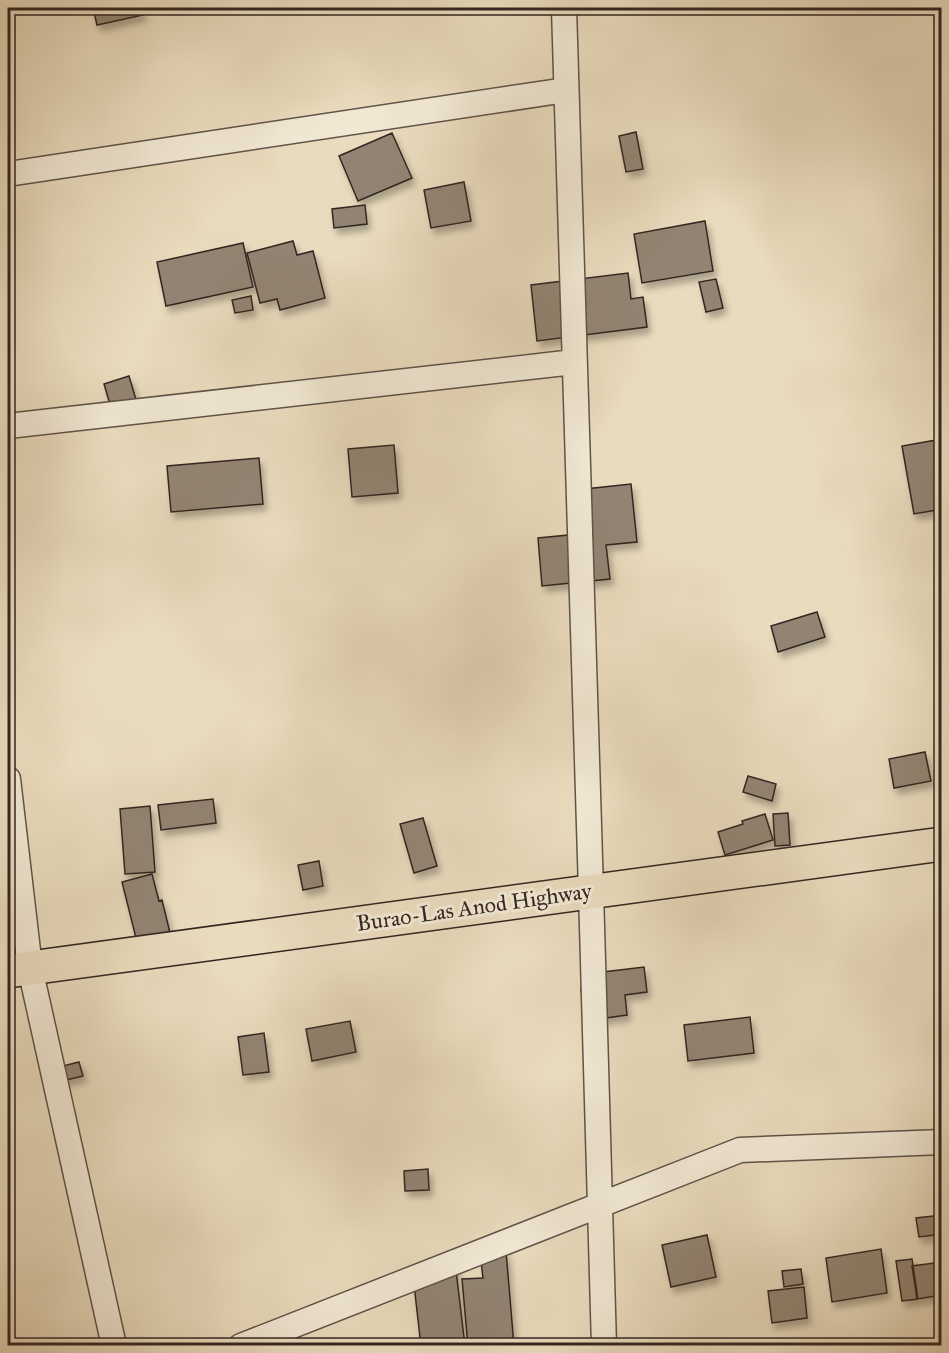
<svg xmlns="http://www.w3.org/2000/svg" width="949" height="1353" viewBox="0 0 949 1353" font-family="'IM FELL Great Primer',serif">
<defs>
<filter id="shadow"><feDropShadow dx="3.5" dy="6" stdDeviation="3" flood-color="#0004"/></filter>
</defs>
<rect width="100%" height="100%" fill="#e9dbbd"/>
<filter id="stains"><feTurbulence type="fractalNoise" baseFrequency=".00333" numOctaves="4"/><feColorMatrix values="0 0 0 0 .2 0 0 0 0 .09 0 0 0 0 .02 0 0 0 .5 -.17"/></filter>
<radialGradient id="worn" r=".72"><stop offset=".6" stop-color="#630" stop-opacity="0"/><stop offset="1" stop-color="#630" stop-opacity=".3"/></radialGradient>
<path fill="#928473" stroke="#332622" stroke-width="1.5" filter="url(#shadow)" d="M93,8H141L143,15L97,25Z
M636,132L643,169L626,172L619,136Z
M392,133L412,178L358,201L339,156Z
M464,182L471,221L431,228L424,190Z
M365,205L367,224L334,228L332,209Z
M705,221L713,271L642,283L634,234Z
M293,241L297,255L313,251L325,298L280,310L277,299L260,303L247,253Z
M243,243L253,287L166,306L157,262Z
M628,273L631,299L643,297L647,327L537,341L531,285Z
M716,279L723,308L706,312L699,282Z
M251,296L253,310L235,313L232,300Z
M129,376L139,410L114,418L104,384Z
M942,439V509L914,514L902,446Z
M394,445L398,493L352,497L348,449Z
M259,458L263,504L171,512L167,466Z
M631,484L637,542L606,545L610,579L542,586L538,538L589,533L585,489Z
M817,612L825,637L778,652L771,626Z
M925,752L931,781L894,788L889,759Z
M748,776L776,784L772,801L743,792Z
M213,799L216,823L161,830L158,805Z
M150,806L155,872L125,874L120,809Z
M788,813L790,845L775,846L773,814Z
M765,814L773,840L725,855L718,832L743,824L742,821Z
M423,818L437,866L414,873L400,824Z
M319,861L323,886L303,890L298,865Z
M152,874L159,901L162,900L171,937L138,946L122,882Z
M644,967L647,992L625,995L627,1015L585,1021L581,988L605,985L603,972Z
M750,1017L754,1053L688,1061L684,1025Z
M350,1021L356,1052L312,1061L306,1029Z
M264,1033L269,1072L243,1075L238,1037Z
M79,1062L83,1076L62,1081L59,1067Z
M428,1169L429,1190L405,1191L404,1171Z
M942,1215V1234L919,1237L916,1218Z
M707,1235L716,1277L671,1287L662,1245Z
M881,1249L887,1293L832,1302L826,1258Z
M506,1251L514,1346H468L462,1279L483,1278L480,1253Z
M912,1259L918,1299L902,1301L896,1261Z
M455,1262L465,1346H421L412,1267Z
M942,1262V1295L917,1299L912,1266Z
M801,1269L803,1284L784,1287L782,1271Z
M804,1287L807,1318L772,1323L768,1291Z"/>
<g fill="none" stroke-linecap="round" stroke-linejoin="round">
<defs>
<path id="street" d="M564,8L591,891L604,1346
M8,174L566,90
M8,426L574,362
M8,779L30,968L114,1346
M241,1346L740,1150L942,1142"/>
<path id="highway" d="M8,971L942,844"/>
</defs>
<use href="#street" stroke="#605349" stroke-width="27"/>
<use href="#highway" stroke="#332622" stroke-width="36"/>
<use href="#street" stroke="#f1e8d4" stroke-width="24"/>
<use href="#highway" stroke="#e9dbbd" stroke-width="33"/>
</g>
<g text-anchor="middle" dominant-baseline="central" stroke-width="6" stroke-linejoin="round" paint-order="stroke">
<g font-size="22" fill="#332622" stroke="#f1e8d4">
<text transform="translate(474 907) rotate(-8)">Burao-Las Anod Highway</text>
</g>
</g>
<rect width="949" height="1353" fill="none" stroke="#e9dbbd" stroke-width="30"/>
<rect x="9" y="9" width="931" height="1335" fill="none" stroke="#332622" stroke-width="3"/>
<rect x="15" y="15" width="919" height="1323" fill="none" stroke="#332622" stroke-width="1.5"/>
<rect width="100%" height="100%" filter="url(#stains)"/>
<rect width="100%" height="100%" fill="url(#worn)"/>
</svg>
